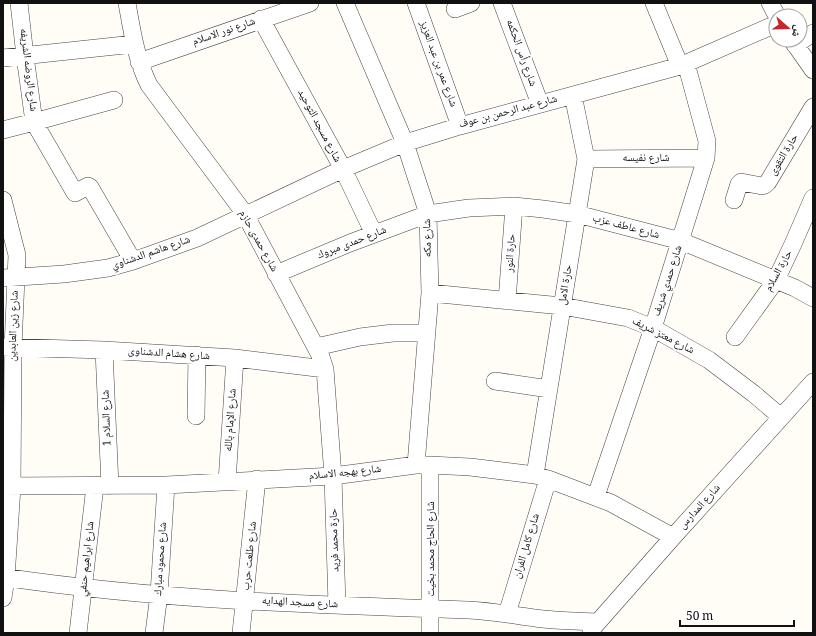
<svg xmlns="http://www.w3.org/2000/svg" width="816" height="636" viewBox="0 0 816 636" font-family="Georgia,'Noto Naskh Arabic',serif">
<rect width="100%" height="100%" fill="#fffdf5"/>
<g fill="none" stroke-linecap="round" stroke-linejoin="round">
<defs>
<path id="minor" d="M19,3L25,56L34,122L75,193L88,186L90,187L133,261
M127,3C132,31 136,59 149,85L245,214L321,357L325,369L333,476L337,605
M345,3L405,143L428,214L430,293L416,465
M416,3L460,126
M502,3L540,104
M654,3L680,66
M770,3L777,16
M455,9L471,3
M261,19L343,169L374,234
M792,40L813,70
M795,45L813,33
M3,58L134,44
M139,62L310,3
M3,130L34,122L114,100
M586,159L706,158
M3,200L17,255L13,347L12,487L6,578L3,598
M734,200L739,184L741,182L762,186L765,185L768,182L813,107
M276,274L350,243L428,214L469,208L514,206L543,209L577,214L681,241L795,288L813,298
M3,278L64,274L108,268L133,261L197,238L343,169L405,143L460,126L680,66L776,24
M430,293L562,306L628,318L653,328L709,360L754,394L781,417
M507,301L514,206
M735,337L776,280L793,244L813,198
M3,347L104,350L235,358L325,369
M316,347L360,337L393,333H427
M104,350L110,486
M495,381L549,389
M196,416L197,355
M535,475L586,159L573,95
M227,482L235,358
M3,486L166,485L333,476L416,465H430L470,467L535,475L548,479L611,503L673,537
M596,496L653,328L706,158L707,141L686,63
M3,577C157,600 313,605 468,610C493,611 518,616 543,619C561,621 580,621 598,622
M507,614L548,479
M591,630L673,537L813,382
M78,633L95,486
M154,633L159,594L166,485
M241,633L257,479
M430,633V465"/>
</defs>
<use href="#minor" stroke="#444" stroke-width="18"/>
<use href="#minor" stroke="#fff" stroke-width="17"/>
</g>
<g text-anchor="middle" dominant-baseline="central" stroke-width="4" stroke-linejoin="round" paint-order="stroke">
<g font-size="11" fill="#111" stroke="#fff">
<text transform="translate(224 32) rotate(-19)">شارع نور الاسلام</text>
<text transform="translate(521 53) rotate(70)">شارع رأس الحكمه</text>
<text transform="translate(438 64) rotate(70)">شارع عمر بن عبد العزيز</text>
<text transform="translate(28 70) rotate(83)">شارع الروضه الشريفه</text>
<text transform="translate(508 112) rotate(-15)">شارع عبد الرحمن بن عوف</text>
<text transform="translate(319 126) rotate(62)">شارع مسجد التوحيد</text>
<text transform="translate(784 155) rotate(-59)">حارة التقوى</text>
<text x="646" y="158">شارع نفيسه</text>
<text transform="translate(626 227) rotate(15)">شارع عاطف عزب</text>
<text transform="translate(428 238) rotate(-91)">شارع مكه</text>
<text transform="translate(258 241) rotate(61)">شارع حمدى حازم</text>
<text transform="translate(352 243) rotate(-21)">شارع حمدى مبروك</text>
<text transform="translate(151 253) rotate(-19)">شارع هاشم الدشناوي</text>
<text transform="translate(511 253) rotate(-86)">حارة النور</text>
<text transform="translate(779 271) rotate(-61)">حارة السلام</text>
<text transform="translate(668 281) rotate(-72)">شارع حمدي شريف</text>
<text transform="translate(566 285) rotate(-81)">حارة الامل</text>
<text transform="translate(14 326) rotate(-88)">شارع زين العابدين</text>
<text transform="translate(663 336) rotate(27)">شارع معتز شريف</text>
<text transform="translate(169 354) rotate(4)">شارع هشام الدشناوى</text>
<text transform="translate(107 418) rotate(-92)">شارع السلام 1</text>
<text transform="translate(231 420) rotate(-86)">شارع الإمام بالله</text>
<text transform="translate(345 473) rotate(-6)">شارع بهجه الاسلام</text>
<text transform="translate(700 507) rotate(-48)">شارع المدارس</text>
<text transform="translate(335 540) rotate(-92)">حارة محمد فريد</text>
<text transform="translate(527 546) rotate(-73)">شارع كامل الفران</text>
<text transform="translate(431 549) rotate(-90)">شارع الحاج محمد بخيت</text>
<text transform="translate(250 556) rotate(-84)">شارع طلعت حرب</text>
<text transform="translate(87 559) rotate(-84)">شارع ابراهيم حنفي</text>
<text transform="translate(161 559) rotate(-86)">شارع محمود مبارك</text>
<text transform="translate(300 603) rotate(3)">شارع مسجد الهدايه</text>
</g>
</g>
<rect width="816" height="636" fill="none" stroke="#111111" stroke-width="8"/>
<g transform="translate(788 28) rotate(110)"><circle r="19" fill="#ffffff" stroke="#a0a0a0"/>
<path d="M0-3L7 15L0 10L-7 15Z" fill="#c4262e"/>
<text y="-6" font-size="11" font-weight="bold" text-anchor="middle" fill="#111111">ش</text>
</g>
<path d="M680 620v6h114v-6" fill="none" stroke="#111111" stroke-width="2"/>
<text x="686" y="620" font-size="12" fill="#111111" stroke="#ffffff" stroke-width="3" paint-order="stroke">50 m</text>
</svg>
